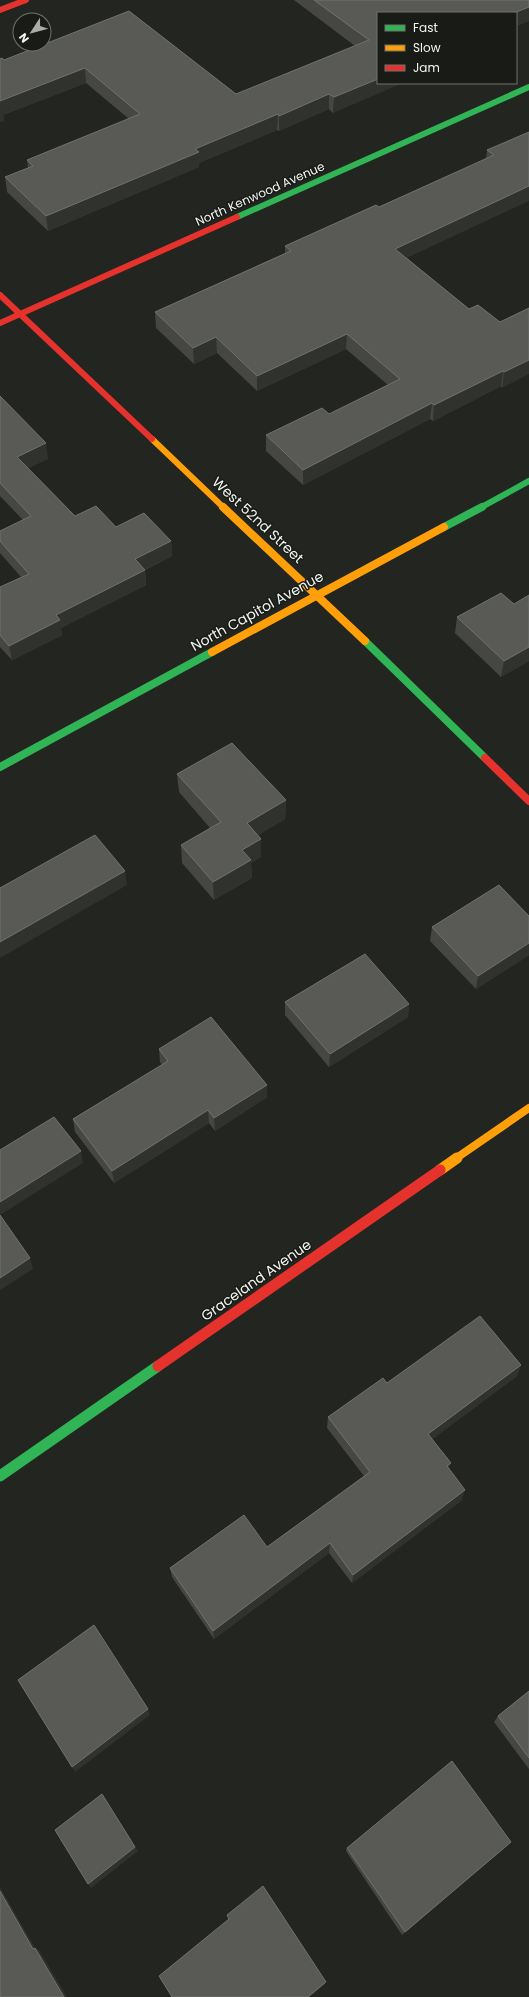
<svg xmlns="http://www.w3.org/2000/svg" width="529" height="1997" font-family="Poppins,sans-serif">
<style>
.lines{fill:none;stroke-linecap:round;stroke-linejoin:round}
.fast-far2{stroke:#30b455;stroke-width:6}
.fast-far1{stroke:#30b455;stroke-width:8}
.fast{stroke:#30b455;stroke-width:11}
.slow-far2{stroke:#ff9f0a;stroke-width:6}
.slow-far1{stroke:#ff9f0a;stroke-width:8}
.slow{stroke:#ff9f0a;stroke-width:11}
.jam-far2{stroke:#e5322d;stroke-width:6}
.jam-far1{stroke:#e5322d;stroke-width:8}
.jam{stroke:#e5322d;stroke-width:11}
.wall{fill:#464743}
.shaded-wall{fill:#30322d}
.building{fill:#595a56;stroke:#71726e}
.labels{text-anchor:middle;stroke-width:3;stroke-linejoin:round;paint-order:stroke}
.far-street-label{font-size:12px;fill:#f3f5f0;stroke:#191c16}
.street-label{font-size:14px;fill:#f3f5f0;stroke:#191c16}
</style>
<rect width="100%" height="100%" fill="#222520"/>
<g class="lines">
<g class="fast-far2">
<polyline points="237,217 529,87"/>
<polyline points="480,508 529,481"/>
</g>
<g class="fast-far1">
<polyline points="444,527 482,507"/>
<polyline points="365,641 485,758"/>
<polyline points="0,767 212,652"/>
</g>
<polyline class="fast" points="0,1476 158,1366"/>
<polyline class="slow-far2" points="152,439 224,508"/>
<g class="slow-far1">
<polyline points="223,507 365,641"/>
<polyline points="212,652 444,527"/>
<polyline points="455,1159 529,1108"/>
</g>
<polyline class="slow" points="440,1170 457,1158"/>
<g class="jam-far2">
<polyline points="0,10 26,0"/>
<polyline points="0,295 152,439"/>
<polyline points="0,323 237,217"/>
</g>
<polyline class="jam-far1" points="485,758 529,801"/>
<polyline class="jam" points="158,1366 440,1170"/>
</g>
<g class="wall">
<polygon points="294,0 529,0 529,21 516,26 516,13 378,13 378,83 333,113 329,109 279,131 277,130 199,163 199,167 48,231 7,192 5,177 28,168 27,160 129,119 86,83 3,115 4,121 0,122 0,59 4,60 129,11 236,94 355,46"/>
<polygon points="529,132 407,258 469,309 500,322 529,308 502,388 501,386 433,421 430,419 303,485 266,451 266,435 329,414 388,385 346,349 257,391 217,353 194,364 156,328 155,312 285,253 285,246 379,207 486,159 487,150"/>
<polygon points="0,396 48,459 28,468 75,516 171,541 172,556 145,570 146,585 61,628 62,635 12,660 0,647 0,587 21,577 0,553 0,531 23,520 0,496"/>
<polygon points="529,595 529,661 501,677 455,633 457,617 514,604"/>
<polygon points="177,774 286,800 285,819 258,835 261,839 261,857 251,863 252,878 214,900 182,863 181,845 210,828 179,792"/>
<polygon points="529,916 529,955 476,989 430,941 432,927"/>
<polygon points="285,1002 409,1004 408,1017 329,1067 285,1015"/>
<polygon points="159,1049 267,1085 267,1097 215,1131 209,1123 114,1183 75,1132 73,1119 162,1065 160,1062"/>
<polygon points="521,1365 517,1376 432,1439 449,1469 462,1500 352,1583 329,1553 214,1639 172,1577 170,1568 267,1547 364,1476 327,1428 328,1417 387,1383"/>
<polygon points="529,1691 529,1769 494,1722 498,1716"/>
<polygon points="511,1842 402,1935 346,1851 347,1848"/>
</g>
<g class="shaded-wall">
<polygon points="529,7 529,21 516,26 516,13 514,13"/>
<polygon points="85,68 86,83 3,115 4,121 0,122 0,101"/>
<polygon points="378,79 378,83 403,83 333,113 334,97"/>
<polygon points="329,94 329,109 279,131 279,116"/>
<polygon points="278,114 277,130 199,163 199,167 48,231 46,216 195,149"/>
<polygon points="529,186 529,201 394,264 395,249"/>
<polygon points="347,334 346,349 257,391 257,376"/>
<polygon points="216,337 217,353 194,364 193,348"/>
<polygon points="529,360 529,374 502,388 504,372"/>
<polygon points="503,371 501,386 433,421 434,405"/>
<polygon points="432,403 430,419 303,485 303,470"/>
<polygon points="46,443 48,459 19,472 17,457"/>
<polygon points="171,541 172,556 136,574 135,559"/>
<polygon points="145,570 146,585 61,628 62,635 12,660 9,646 56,615"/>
<polygon points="529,647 529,661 501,677 504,661"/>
<polygon points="286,800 285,819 247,842 247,823"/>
<polygon points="261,839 261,857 251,863 252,878 214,900 213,882 242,850"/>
<polygon points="125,871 127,885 0,958 0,942"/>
<polygon points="529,943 529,955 476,989 478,976"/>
<polygon points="409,1004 408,1017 329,1067 330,1054"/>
<polygon points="267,1085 267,1097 215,1131 214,1118"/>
<polygon points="208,1110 209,1123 114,1183 112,1171"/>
<polygon points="81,1151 83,1163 0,1215 0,1202"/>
<polygon points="30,1258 33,1269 0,1290 0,1278"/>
<polygon points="521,1365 517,1376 425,1445 428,1434"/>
<polygon points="451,1463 447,1473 447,1466"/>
<polygon points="465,1490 462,1500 352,1583 353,1575"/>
<polygon points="330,1543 329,1553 214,1639 213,1631"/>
<polygon points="148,1709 150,1715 75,1772 72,1767"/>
<polygon points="511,1842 507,1846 402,1935 405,1932"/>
<polygon points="135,1847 138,1851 91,1888 88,1884"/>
<polygon points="0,1887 35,1948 39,1950 67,1997 64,1997 33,1949 0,1891"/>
<polygon points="326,1982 325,1984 309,1997 308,1997"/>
</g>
<g class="building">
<polygon points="314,0 529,0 529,7 514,13 378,13 378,79 334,97 329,94 279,116 278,114 195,149 199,152 46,216 5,177 33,166 27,160 140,114 85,68 0,101 0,59 2,58 4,60 129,11 236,94 369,40"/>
<polygon points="529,132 529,186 395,249 469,309 478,305 500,322 529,308 529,360 504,372 503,371 434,405 432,403 303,470 266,435 322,408 329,414 400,379 347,334 257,376 216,337 193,348 155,312 291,251 285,246 376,205 379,207 494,155 487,150"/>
<polygon points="0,396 46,443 17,457 75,516 96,506 116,527 144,513 171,541 135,559 145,570 56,615 60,620 9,646 0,635 0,587 29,574 0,541 0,531 31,516 0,483"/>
<polygon points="501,593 514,604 529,595 529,647 504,661 457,617"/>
<polygon points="232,743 286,800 247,823 261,839 242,850 251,860 213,882 181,845 221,822 177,774"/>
<polygon points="95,835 125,871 0,942 0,888"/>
<polygon points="499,885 529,916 529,943 478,976 432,927"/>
<polygon points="365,954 409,1004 330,1054 285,1002"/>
<polygon points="211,1017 267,1085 214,1118 208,1110 112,1171 73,1119 168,1061 159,1049"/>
<polygon points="54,1117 81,1151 0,1202 0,1150"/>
<polygon points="0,1215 30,1258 0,1278"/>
<polygon points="480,1316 521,1365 428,1434 451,1463 447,1466 465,1490 353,1575 330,1543 213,1631 170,1568 244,1515 267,1547 370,1472 328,1417 383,1378 387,1383"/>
<polygon points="94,1625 148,1709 72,1767 18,1680"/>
<polygon points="529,1691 529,1758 498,1716"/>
<polygon points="452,1761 511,1842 405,1932 347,1848"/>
<polygon points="102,1794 135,1847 88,1884 55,1830"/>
<polygon points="263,1886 326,1982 308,1997 172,1997 159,1976 229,1919 227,1915"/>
<polygon points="0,1891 33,1949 35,1948 64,1997 0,1997"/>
</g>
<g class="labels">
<g class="far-street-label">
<text transform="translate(260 194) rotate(-24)" y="4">North Kenwood Avenue</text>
</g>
<g class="street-label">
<text transform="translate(258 520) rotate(43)" y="5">West 52nd Street</text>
<text transform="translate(257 611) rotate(-29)" y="5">North Capitol Avenue</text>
<text transform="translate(256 1280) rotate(-35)" y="5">Graceland Avenue</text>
</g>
</g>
<rect x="377" y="12" width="140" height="72" fill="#191c16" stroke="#70736d"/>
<rect x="385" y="25" width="20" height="6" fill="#30b455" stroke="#70736d"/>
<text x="413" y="32" font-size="12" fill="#f3f5f0">Fast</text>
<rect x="385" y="45" width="20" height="6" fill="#ff9f0a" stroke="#70736d"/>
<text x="413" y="52" font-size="12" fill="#f3f5f0">Slow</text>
<rect x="385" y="65" width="20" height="6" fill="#e5322d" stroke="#70736d"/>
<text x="413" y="72" font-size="12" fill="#f3f5f0">Jam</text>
<g transform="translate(32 32) rotate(234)"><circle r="19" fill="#191c16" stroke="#70736d"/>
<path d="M0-3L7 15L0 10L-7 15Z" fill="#aaaca7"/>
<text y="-6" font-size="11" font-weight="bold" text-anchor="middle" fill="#f3f5f0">N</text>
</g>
</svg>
